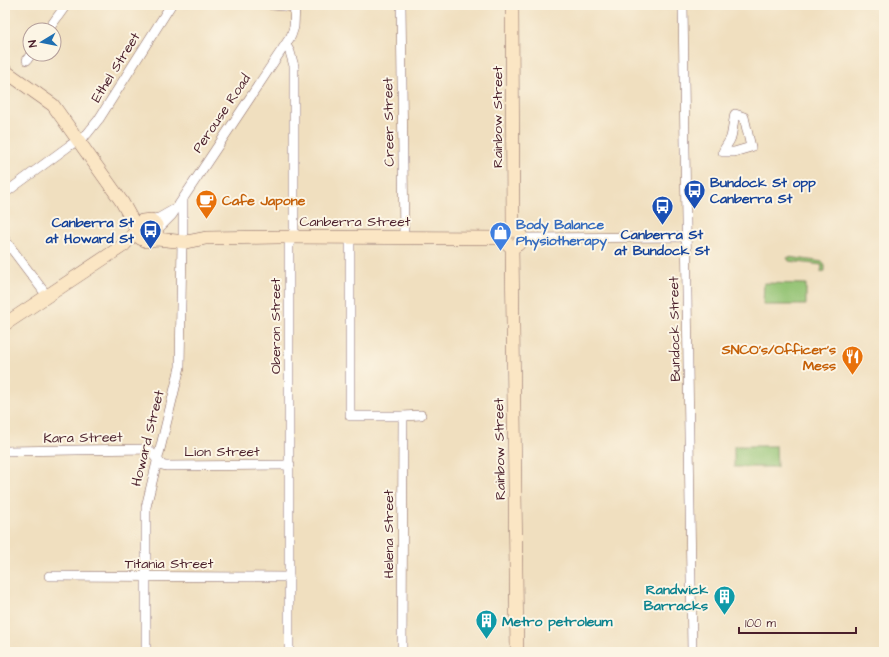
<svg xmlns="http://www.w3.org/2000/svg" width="889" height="657" font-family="'Architects Daughter',sans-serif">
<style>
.green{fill:#92c272;stroke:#6e704e}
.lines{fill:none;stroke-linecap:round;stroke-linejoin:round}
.street-casing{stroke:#84625f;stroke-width:10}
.secondary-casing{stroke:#84625f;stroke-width:14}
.street{stroke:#fff;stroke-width:9}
.secondary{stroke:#fbe6c4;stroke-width:13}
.labels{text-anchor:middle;stroke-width:4;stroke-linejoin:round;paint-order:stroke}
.street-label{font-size:14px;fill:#4a1f2b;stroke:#fcf5e5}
.transit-label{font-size:14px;font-weight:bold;fill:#164399;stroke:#fcf5e5;text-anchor:start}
.food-label{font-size:14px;font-weight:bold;fill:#c56008;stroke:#fcf5e5;text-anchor:start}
.shop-label{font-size:14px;font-weight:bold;fill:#366cbe;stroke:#fcf5e5;text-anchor:start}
.culture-label{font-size:14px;font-weight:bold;fill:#0d838f;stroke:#fcf5e5;text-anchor:end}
</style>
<rect width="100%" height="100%" fill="#fcf5e5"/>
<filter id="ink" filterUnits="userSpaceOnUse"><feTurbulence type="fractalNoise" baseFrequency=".025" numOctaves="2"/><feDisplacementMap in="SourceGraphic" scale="8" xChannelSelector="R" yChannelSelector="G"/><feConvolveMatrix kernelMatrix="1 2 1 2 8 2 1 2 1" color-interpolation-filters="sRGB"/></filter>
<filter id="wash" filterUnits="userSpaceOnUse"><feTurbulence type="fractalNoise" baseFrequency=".012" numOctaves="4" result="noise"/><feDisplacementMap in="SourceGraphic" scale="16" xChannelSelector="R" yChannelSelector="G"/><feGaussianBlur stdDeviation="0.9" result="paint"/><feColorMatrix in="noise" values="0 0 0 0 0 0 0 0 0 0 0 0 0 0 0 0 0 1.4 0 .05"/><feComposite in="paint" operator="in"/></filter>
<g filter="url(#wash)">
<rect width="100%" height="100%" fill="#f0dfbf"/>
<g class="green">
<polygon points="789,257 823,262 825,266 825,271 821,272 822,265 789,261 787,258"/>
<polygon points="764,283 806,284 806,305 763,305"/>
<polygon points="734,446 776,446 777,467 734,467"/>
</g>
</g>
<g filter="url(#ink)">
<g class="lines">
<defs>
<g id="street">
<polyline points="272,5 295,7"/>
<polyline points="401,5 404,238"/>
<polyline points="683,5 692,652"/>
<polyline points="48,30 66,5"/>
<polyline points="286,45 290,52 294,66 294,230 289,245 289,652"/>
<polyline points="27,60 31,54"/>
<path d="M735,114L744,117L751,147L734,152H723C725,146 730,142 731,137C733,130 733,122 735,114Z"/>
<polyline points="5,193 69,146 87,134 99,119 171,5"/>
<polyline points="183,199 183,233"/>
<polyline points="149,220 159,218 173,210"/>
<polyline points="158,229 172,215 291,36 294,27 295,5"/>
<polyline points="350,238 350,416 403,416 402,652"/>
<polyline points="521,238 687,237"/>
<polyline points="5,240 48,297"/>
<polyline points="403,416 421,415"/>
<polyline points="5,451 148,449 162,465 166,466 290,465"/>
<polyline points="49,576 289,577"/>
<polyline points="146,652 146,507 180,367 182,242"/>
</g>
<g id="secondary">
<polyline points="512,5 513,230"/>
<polyline points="5,71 53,105 122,202 137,229"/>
<circle cx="513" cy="238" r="8"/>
<polyline points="152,240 157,232 156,225 151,220 142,221 137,227 137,233 140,238 147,241 157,239 186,242 206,238 278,237 504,238"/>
<polyline points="512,246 517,652"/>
<polyline points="5,324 124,245 137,230"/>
</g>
</defs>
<use href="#street" class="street-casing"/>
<use href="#secondary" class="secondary-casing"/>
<use href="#street" class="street"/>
<use href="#secondary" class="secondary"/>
</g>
</g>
<defs>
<symbol id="bus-pin" viewBox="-11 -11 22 30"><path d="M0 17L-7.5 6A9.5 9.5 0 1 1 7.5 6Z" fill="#1a4fb4" stroke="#fcf5e5"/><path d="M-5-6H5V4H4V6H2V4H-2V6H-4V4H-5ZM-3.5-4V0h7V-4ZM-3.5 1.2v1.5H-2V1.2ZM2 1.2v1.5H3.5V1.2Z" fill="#fff"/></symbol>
<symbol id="cafe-pin" viewBox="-11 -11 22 30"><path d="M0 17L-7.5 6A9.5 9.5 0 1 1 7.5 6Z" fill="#e8710a" stroke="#fcf5e5"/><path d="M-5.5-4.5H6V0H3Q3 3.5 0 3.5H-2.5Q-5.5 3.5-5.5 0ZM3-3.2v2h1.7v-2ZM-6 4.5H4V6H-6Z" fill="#fff"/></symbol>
<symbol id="shop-pin" viewBox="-11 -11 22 30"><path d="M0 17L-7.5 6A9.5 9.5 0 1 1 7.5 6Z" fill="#3f7fe0" stroke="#fcf5e5"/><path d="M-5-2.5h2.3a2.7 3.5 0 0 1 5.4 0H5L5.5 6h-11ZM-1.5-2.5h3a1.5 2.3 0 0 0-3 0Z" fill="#fff"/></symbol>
<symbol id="restaurant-pin" viewBox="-11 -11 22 30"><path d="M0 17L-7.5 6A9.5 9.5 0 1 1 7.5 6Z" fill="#e8710a" stroke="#fcf5e5"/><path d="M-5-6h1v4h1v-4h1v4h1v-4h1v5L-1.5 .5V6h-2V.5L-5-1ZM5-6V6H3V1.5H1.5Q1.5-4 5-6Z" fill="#fff"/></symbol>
<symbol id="building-pin" viewBox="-11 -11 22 30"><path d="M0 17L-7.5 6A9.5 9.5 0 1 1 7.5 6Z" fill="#0f9aa8" stroke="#fcf5e5"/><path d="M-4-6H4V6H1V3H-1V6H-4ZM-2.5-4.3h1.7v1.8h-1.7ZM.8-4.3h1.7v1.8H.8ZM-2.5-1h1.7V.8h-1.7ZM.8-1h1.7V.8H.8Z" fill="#fff"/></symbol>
</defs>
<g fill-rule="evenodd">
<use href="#bus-pin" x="682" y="178" width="25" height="34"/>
<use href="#cafe-pin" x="194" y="188" width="25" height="34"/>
<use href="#bus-pin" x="650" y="194" width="25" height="34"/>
<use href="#bus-pin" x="138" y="218" width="25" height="34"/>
<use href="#shop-pin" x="488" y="220" width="25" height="34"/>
<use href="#restaurant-pin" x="840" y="344" width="25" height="34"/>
<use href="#building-pin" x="712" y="584" width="25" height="34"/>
<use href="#building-pin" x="474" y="608" width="25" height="34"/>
</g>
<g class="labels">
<g class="street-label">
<text transform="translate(115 67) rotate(-58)" y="5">Ethel Street</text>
<text transform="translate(221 113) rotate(-56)" y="5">Perouse Road</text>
<text transform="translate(497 117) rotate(-90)" y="5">Rainbow Street</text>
<text transform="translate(388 122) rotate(-91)" y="5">Creer Street</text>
<text x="355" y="226">Canberra Street</text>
<text transform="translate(275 326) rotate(-90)" y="5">Oberon Street</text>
<text transform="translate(674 329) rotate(-91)" y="5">Bundock Street</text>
<text transform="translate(83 437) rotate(-1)" y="5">Kara Street</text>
<text transform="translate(147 438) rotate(-76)" y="5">Howard Street</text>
<text transform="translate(499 449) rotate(-91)" y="5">Rainbow Street</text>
<text x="222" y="456">Lion Street</text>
<text transform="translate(388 534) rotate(-90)" y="5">Helena Street</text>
<text x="169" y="568">Titania Street</text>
</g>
<g class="transit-label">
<text x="710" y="187">Bundock St opp<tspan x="710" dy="16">Canberra St</tspan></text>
<text x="134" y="227" text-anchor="end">Canberra St<tspan x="134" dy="16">at Howard St</tspan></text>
<text x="662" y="239" text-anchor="middle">Canberra St<tspan x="662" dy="16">at Bundock St</tspan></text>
</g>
<g class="food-label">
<text x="222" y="205">Cafe Japone</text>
<text x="836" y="354" text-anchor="end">SNCO's/Officer's<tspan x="836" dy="16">Mess</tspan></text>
</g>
<g class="shop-label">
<text x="516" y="229">Body Balance<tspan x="516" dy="16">Physiotherapy</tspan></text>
</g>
<g class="culture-label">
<text x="708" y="594">Randwick<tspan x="708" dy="16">Barracks</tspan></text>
<text x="502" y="626" text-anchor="start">Metro petroleum</text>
</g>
</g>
<rect width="889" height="657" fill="none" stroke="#fcf5e5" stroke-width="20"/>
<g transform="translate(42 42) rotate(260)"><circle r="19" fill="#fcf5e5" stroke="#b59f9b"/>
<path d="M0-3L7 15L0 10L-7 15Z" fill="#1f6fb2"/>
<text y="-6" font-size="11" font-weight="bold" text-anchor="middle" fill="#4a1f2b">N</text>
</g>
<path d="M739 627v6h117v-6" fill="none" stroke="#4a1f2b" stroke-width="2"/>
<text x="745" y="627" font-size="12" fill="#4a1f2b" stroke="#fcf5e5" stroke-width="3" paint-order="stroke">100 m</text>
</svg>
